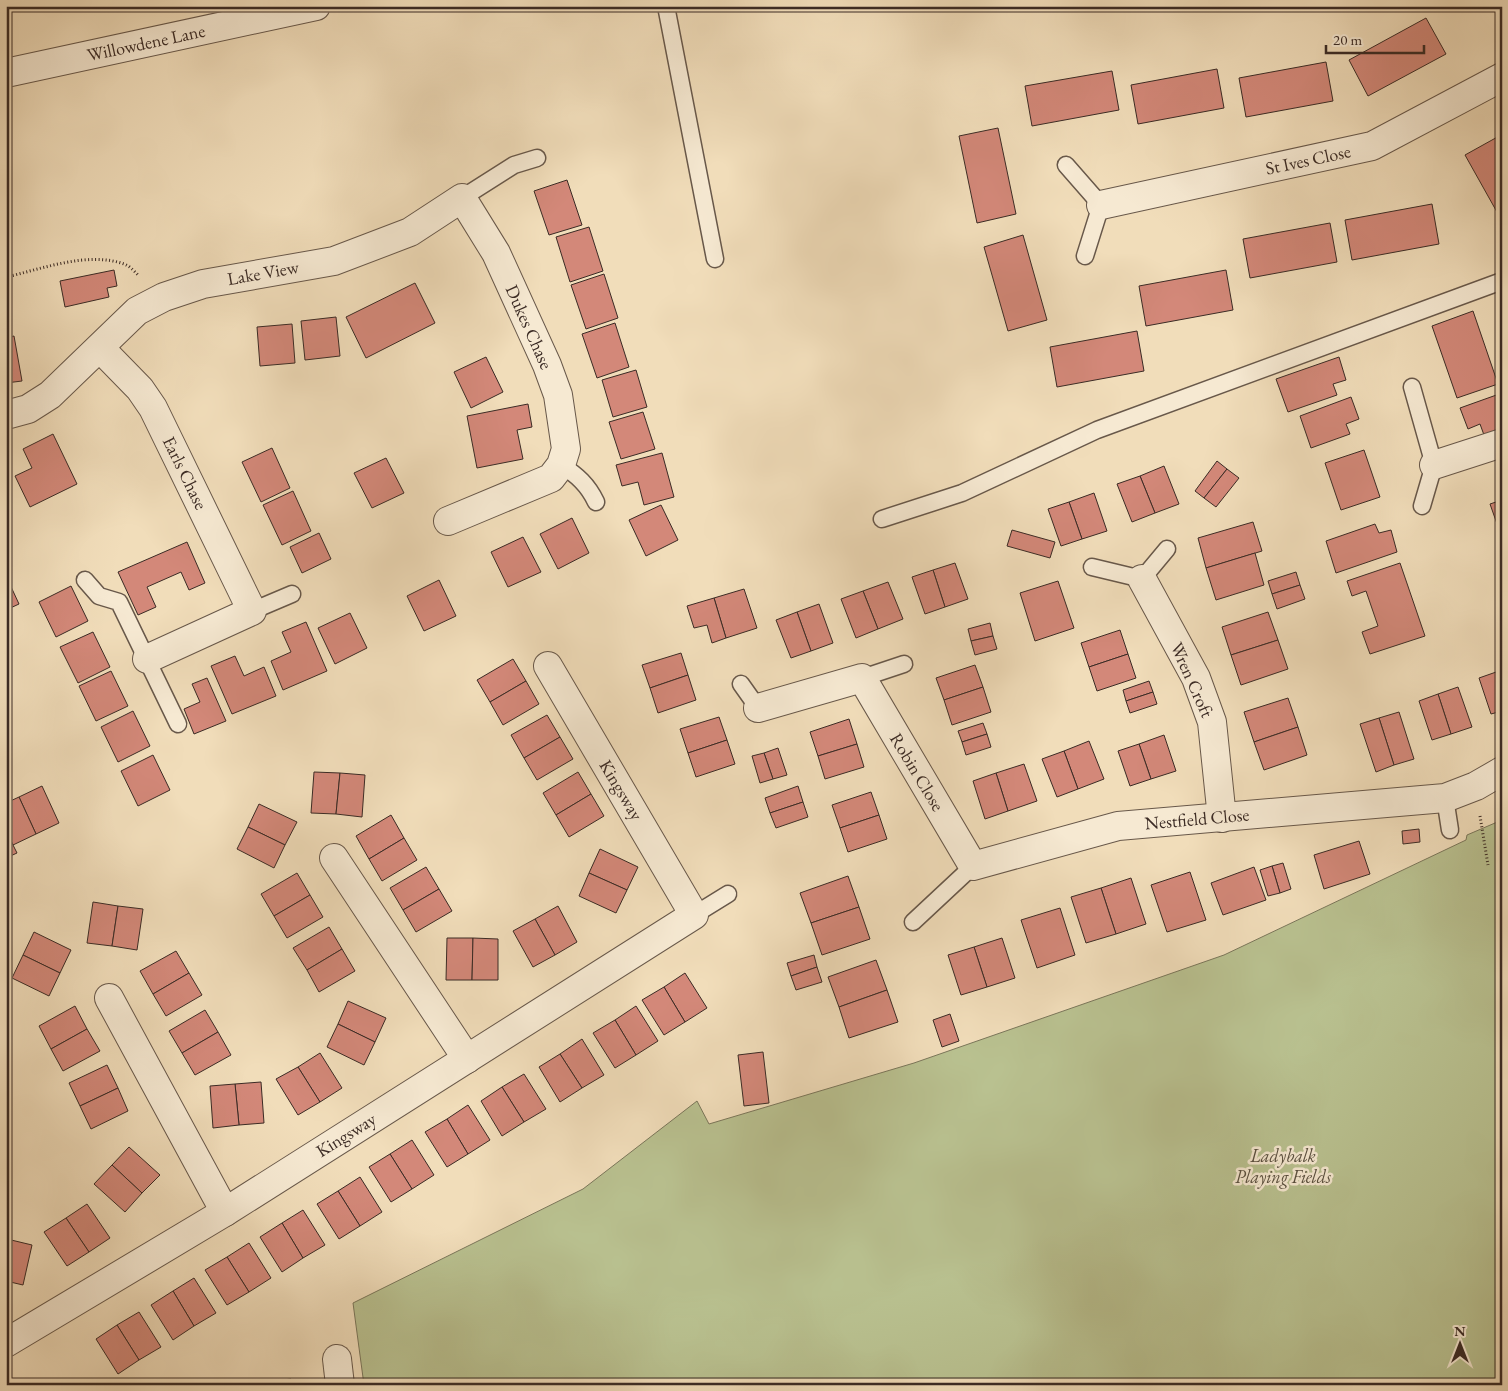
<svg xmlns="http://www.w3.org/2000/svg" width="1508" height="1391" font-family="'EB Garamond',serif">
<style>
.green{fill:#b9c190;stroke:#7a765a}
.building{fill:#d38879;stroke:#3b2b25}
.lines{fill:none;stroke-linecap:round;stroke-linejoin:round}
.service-casing{stroke:#68584a;stroke-width:19}
.minor-casing{stroke:#68584a;stroke-width:30}
.path{stroke:#3b2b25;stroke-width:3;stroke-dasharray:1 2.5;stroke-linecap:butt}
.service{stroke:#f6e9d2;stroke-width:16}
.minor{stroke:#f6e9d2;stroke-width:28}
.labels{text-anchor:middle;stroke-width:5;stroke-linejoin:round;paint-order:stroke}
.street-label{font-size:18px;fill:#3b2b25;stroke:#f6e9d2}
.park-label{font-size:18px;font-style:italic;fill:#5a5040;stroke:#f6e9d2}
</style>
<rect width="100%" height="100%" fill="#f1ddba"/>
<filter id="stains"><feTurbulence type="fractalNoise" baseFrequency=".004" numOctaves="4"/><feColorMatrix values="0 0 0 0 .2 0 0 0 0 .09 0 0 0 0 .02 0 0 0 .5 -.17"/></filter>
<radialGradient id="worn" r=".72"><stop offset=".6" stop-color="#630" stop-opacity="0"/><stop offset="1" stop-color="#630" stop-opacity=".3"/></radialGradient>
<polygon class="green" points="1502,820 1502,1385 364,1385 353,1303 583,1189 697,1101 709,1124 914,1063 1224,955 1466,840 1467,835"/>
<g class="building">
<polygon points="1426,18 1446,54 1368,96 1349,60"/>
<polygon points="1326,62 1333,101 1246,117 1239,78"/>
<polygon points="1217,69 1224,108 1138,124 1131,85"/>
<polygon points="1112,71 1119,110 1032,126 1025,86"/>
<polygon points="998,128 1016,214 977,223 959,136"/>
<polygon points="1501,135 1502,137 1502,221 1465,155"/>
<polygon points="567,180 582,225 549,235 534,191"/>
<polygon points="1432,204 1439,244 1352,260 1345,220"/>
<polygon points="1330,223 1337,262 1250,278 1243,239"/>
<polygon points="589,227 603,271 570,282 556,237"/>
<polygon points="1023,235 1047,320 1008,331 984,247"/>
<polygon points="114,270 117,286 107,288 109,297 65,307 60,281"/>
<polygon points="1226,270 1233,310 1146,326 1139,286"/>
<polygon points="604,274 618,318 586,329 571,285"/>
<polygon points="415,283 435,323 366,358 346,317"/>
<polygon points="1473,311 1498,384 1457,398 1432,326"/>
<polygon points="336,317 340,356 305,360 301,321"/>
<polygon points="615,323 629,367 597,378 582,334"/>
<polygon points="292,324 295,363 260,366 257,327"/>
<polygon points="1137,331 1144,371 1057,387 1050,347"/>
<polygon points="14,336 22,381 6,383 6,338"/>
<polygon points="486,357 503,392 471,408 454,372"/>
<polygon points="1339,357 1346,380 1333,384 1337,395 1288,412 1276,379"/>
<polygon points="636,370 647,407 613,417 602,380"/>
<polygon points="1502,393 1502,428 1484,435 1480,424 1468,429 1460,408"/>
<polygon points="1351,397 1359,419 1346,424 1350,434 1311,448 1300,416"/>
<polygon points="528,404 532,427 517,430 523,459 477,468 467,416"/>
<polygon points="643,412 655,449 621,459 609,422"/>
<polygon points="53,434 77,484 30,507 15,476 32,468 23,449"/>
<polygon points="272,448 290,488 261,502 242,462"/>
<polygon points="1364,450 1380,497 1341,510 1325,463"/>
<polygon points="662,453 674,497 644,505 638,482 622,486 616,465"/>
<polygon points="386,458 404,493 372,508 354,473"/>
<polygon points="1217,461 1227,469 1204,498 1195,491"/>
<polygon points="1164,466 1179,504 1155,513 1140,476"/>
<polygon points="1227,469 1239,478 1216,507 1204,498"/>
<polygon points="1140,476 1155,513 1132,522 1117,484"/>
<polygon points="293,491 311,531 282,545 263,505"/>
<polygon points="1094,493 1107,531 1082,539 1069,502"/>
<polygon points="1502,500 1502,538 1490,504"/>
<polygon points="1069,502 1082,539 1061,546 1048,509"/>
<polygon points="661,505 678,540 646,556 629,520"/>
<polygon points="572,518 589,553 558,569 540,534"/>
<polygon points="1253,522 1262,551 1206,568 1198,538"/>
<polygon points="1375,524 1379,533 1391,530 1397,552 1336,573 1326,541"/>
<polygon points="1012,530 1055,542 1050,558 1007,546"/>
<polygon points="319,533 331,559 302,573 290,547"/>
<polygon points="523,537 541,572 508,587 491,552"/>
<polygon points="187,542 205,583 189,590 181,572 147,587 156,607 138,615 118,572"/>
<polygon points="1255,553 1264,585 1216,600 1206,568"/>
<polygon points="955,563 968,599 945,607 933,570"/>
<polygon points="1400,563 1425,636 1370,654 1362,632 1378,626 1366,591 1352,596 1347,581"/>
<polygon points="933,570 945,607 925,614 912,577"/>
<polygon points="1296,572 1300,585 1272,594 1268,581"/>
<polygon points="6,576 19,604 6,610"/>
<polygon points="439,580 456,616 424,631 407,596"/>
<polygon points="1058,581 1074,628 1035,641 1020,593"/>
<polygon points="888,582 903,619 878,629 863,591"/>
<polygon points="1300,585 1305,599 1277,609 1272,594"/>
<polygon points="71,586 88,621 56,637 39,602"/>
<polygon points="744,589 757,628 726,638 714,598"/>
<polygon points="863,591 878,629 856,638 841,599"/>
<polygon points="714,598 726,638 712,643 707,625 694,628 687,606"/>
<polygon points="819,604 833,643 811,651 797,612"/>
<polygon points="797,612 811,651 791,658 776,620"/>
<polygon points="1268,612 1278,640 1231,655 1222,627"/>
<polygon points="350,613 367,648 335,664 318,628"/>
<polygon points="306,622 327,671 283,690 271,661 291,652 282,632"/>
<polygon points="990,623 993,636 971,641 968,629"/>
<polygon points="1120,630 1128,654 1089,667 1081,643"/>
<polygon points="93,632 110,667 78,683 60,647"/>
<polygon points="993,636 997,649 975,655 971,641"/>
<polygon points="1278,640 1288,669 1241,685 1231,655"/>
<polygon points="681,653 688,675 650,688 642,665"/>
<polygon points="1128,654 1136,678 1097,691 1089,667"/>
<polygon points="235,656 244,676 264,667 276,696 232,714 211,666"/>
<polygon points="513,659 526,681 490,702 477,680"/>
<polygon points="975,665 983,687 944,700 936,678"/>
<polygon points="111,671 128,706 96,721 79,686"/>
<polygon points="1499,671 1502,678 1502,711 1491,714 1479,678"/>
<polygon points="688,675 696,700 658,713 650,688"/>
<polygon points="207,678 226,721 194,734 184,709 200,702 192,684"/>
<polygon points="526,681 539,704 503,725 490,702"/>
<polygon points="1149,681 1153,692 1126,701 1123,690"/>
<polygon points="983,687 991,712 952,725 944,700"/>
<polygon points="1458,687 1472,727 1451,734 1438,694"/>
<polygon points="1153,692 1157,704 1130,713 1126,701"/>
<polygon points="1438,694 1451,734 1432,740 1419,701"/>
<polygon points="1288,698 1298,727 1254,742 1244,712"/>
<polygon points="133,711 150,746 118,762 101,727"/>
<polygon points="1399,712 1414,759 1394,765 1379,718"/>
<polygon points="547,715 560,737 524,758 511,735"/>
<polygon points="719,717 727,740 688,753 680,729"/>
<polygon points="1379,718 1394,765 1376,772 1360,724"/>
<polygon points="849,719 857,744 818,756 810,732"/>
<polygon points="983,723 987,734 962,742 958,731"/>
<polygon points="1298,727 1307,755 1264,770 1254,742"/>
<polygon points="987,734 991,747 966,755 962,742"/>
<polygon points="1164,735 1176,771 1151,779 1139,744"/>
<polygon points="560,737 573,759 537,780 524,758"/>
<polygon points="727,740 735,764 696,777 688,753"/>
<polygon points="1089,741 1104,779 1078,789 1064,751"/>
<polygon points="857,744 864,767 825,779 818,756"/>
<polygon points="1139,744 1151,779 1130,786 1118,751"/>
<polygon points="778,748 787,775 773,779 764,753"/>
<polygon points="1064,751 1078,789 1057,797 1042,759"/>
<polygon points="764,753 773,779 760,783 752,756"/>
<polygon points="153,755 170,790 138,806 121,771"/>
<polygon points="1024,764 1037,801 1008,811 996,773"/>
<polygon points="314,772 340,773 336,814 311,813"/>
<polygon points="578,772 591,794 556,815 543,793"/>
<polygon points="340,773 365,775 362,817 336,814"/>
<polygon points="996,773 1008,811 985,819 973,781"/>
<polygon points="42,786 59,823 36,834 19,797"/>
<polygon points="798,786 803,802 770,813 765,798"/>
<polygon points="871,792 879,815 840,828 832,805"/>
<polygon points="591,794 604,816 569,837 556,815"/>
<polygon points="19,797 36,834 13,845 6,831 6,803"/>
<polygon points="803,802 808,817 776,828 770,813"/>
<polygon points="259,804 297,822 285,845 248,827"/>
<polygon points="391,815 404,838 369,859 356,836"/>
<polygon points="879,815 887,839 848,852 840,828"/>
<polygon points="248,827 285,845 274,868 237,849"/>
<polygon points="1419,829 1420,842 1403,844 1402,831"/>
<polygon points="6,831 17,853 6,858"/>
<polygon points="404,838 417,860 382,881 369,859"/>
<polygon points="1359,841 1370,874 1324,889 1314,855"/>
<polygon points="600,849 638,867 627,890 589,873"/>
<polygon points="1283,863 1291,889 1280,893 1272,866"/>
<polygon points="1272,866 1280,893 1268,896 1260,870"/>
<polygon points="426,867 439,889 403,910 390,888"/>
<polygon points="1254,867 1266,900 1223,915 1211,883"/>
<polygon points="1190,872 1206,920 1167,932 1151,885"/>
<polygon points="297,873 310,895 274,916 261,894"/>
<polygon points="589,873 627,890 616,913 579,896"/>
<polygon points="848,876 859,907 811,923 800,893"/>
<polygon points="1131,878 1146,924 1116,934 1101,888"/>
<polygon points="1101,888 1116,934 1086,943 1071,897"/>
<polygon points="439,889 452,911 416,932 403,910"/>
<polygon points="310,895 323,917 287,938 274,916"/>
<polygon points="93,902 118,906 112,946 87,943"/>
<polygon points="118,906 143,909 137,950 112,946"/>
<polygon points="558,906 577,942 555,955 535,919"/>
<polygon points="859,907 870,939 822,955 811,923"/>
<polygon points="1060,908 1075,955 1037,968 1021,920"/>
<polygon points="535,919 555,955 533,967 513,931"/>
<polygon points="329,927 342,949 307,970 293,948"/>
<polygon points="34,932 71,950 60,973 23,955"/>
<polygon points="447,938 473,938 472,980 446,980"/>
<polygon points="473,938 498,939 498,980 472,980"/>
<polygon points="1002,938 1015,978 987,987 974,947"/>
<polygon points="974,947 987,987 961,995 948,955"/>
<polygon points="342,949 355,971 319,992 307,970"/>
<polygon points="176,951 189,973 153,994 140,971"/>
<polygon points="23,955 60,973 49,996 12,978"/>
<polygon points="814,955 817,967 791,976 787,963"/>
<polygon points="876,960 887,990 839,1007 828,977"/>
<polygon points="817,967 822,982 796,990 791,976"/>
<polygon points="189,973 202,995 166,1016 153,994"/>
<polygon points="685,973 707,1008 685,1022 664,987"/>
<polygon points="664,987 685,1022 664,1035 642,1000"/>
<polygon points="887,990 898,1022 849,1038 839,1007"/>
<polygon points="348,1001 386,1018 375,1042 338,1024"/>
<polygon points="75,1006 87,1029 51,1049 39,1026"/>
<polygon points="636,1006 658,1041 636,1055 615,1020"/>
<polygon points="205,1010 218,1032 182,1053 169,1031"/>
<polygon points="950,1014 959,1041 942,1047 933,1020"/>
<polygon points="615,1020 636,1055 615,1068 593,1033"/>
<polygon points="338,1024 375,1042 364,1065 327,1047"/>
<polygon points="87,1029 100,1051 63,1071 51,1049"/>
<polygon points="218,1032 231,1055 195,1075 182,1053"/>
<polygon points="582,1039 604,1075 582,1088 560,1054"/>
<polygon points="763,1052 769,1103 744,1106 738,1055"/>
<polygon points="320,1053 342,1088 320,1102 298,1067"/>
<polygon points="560,1054 582,1088 560,1102 539,1067"/>
<polygon points="107,1065 118,1088 80,1106 69,1083"/>
<polygon points="298,1067 320,1102 298,1115 276,1079"/>
<polygon points="524,1074 546,1109 524,1122 502,1087"/>
<polygon points="261,1082 264,1123 239,1125 235,1084"/>
<polygon points="235,1084 239,1125 213,1128 210,1086"/>
<polygon points="502,1087 524,1122 502,1136 481,1101"/>
<polygon points="118,1088 128,1111 91,1129 80,1106"/>
<polygon points="468,1105 490,1140 468,1154 447,1119"/>
<polygon points="447,1119 468,1154 447,1167 425,1132"/>
<polygon points="412,1140 434,1175 412,1189 390,1154"/>
<polygon points="129,1147 160,1175 142,1193 112,1165"/>
<polygon points="390,1154 412,1189 391,1202 369,1167"/>
<polygon points="112,1165 142,1193 125,1212 94,1184"/>
<polygon points="360,1177 382,1212 360,1226 338,1191"/>
<polygon points="338,1191 360,1226 339,1239 317,1204"/>
<polygon points="87,1204 110,1238 89,1252 66,1218"/>
<polygon points="303,1210 325,1245 303,1258 282,1223"/>
<polygon points="66,1218 89,1252 67,1266 44,1232"/>
<polygon points="282,1223 303,1258 282,1272 260,1237"/>
<polygon points="7,1239 32,1245 23,1285 6,1281"/>
<polygon points="249,1243 271,1278 249,1292 227,1257"/>
<polygon points="227,1257 249,1292 227,1305 205,1270"/>
<polygon points="194,1278 216,1313 194,1326 173,1291"/>
<polygon points="173,1291 194,1326 173,1340 151,1305"/>
<polygon points="139,1312 161,1347 139,1360 117,1325"/>
<polygon points="117,1325 139,1360 118,1374 96,1339"/>
<polygon points="291,1379 292,1385 245,1385"/>
</g>
<g class="lines">
<defs>
<g id="service">
<polyline points="666,6 715,259"/>
<polyline points="1066,165 1101,205 1085,256"/>
<polyline points="462,198 514,165 537,158"/>
<polyline points="1412,387 1434,465 1422,506"/>
<path d="M561,465C577,475 588,485 596,502"/>
<polyline points="882,519 962,493 1097,430 1502,281"/>
<polyline points="1092,567 1142,579 1167,549"/>
<polyline points="85,580 99,596 119,602 178,724"/>
<polyline points="252,611 292,594"/>
<polyline points="862,678 904,664"/>
<polyline points="741,684 758,708"/>
<polyline points="1445,798 1450,830"/>
<polyline points="694,915 728,894"/>
<polyline points="913,922 973,866"/>
</g>
<g id="minor">
<polyline points="6,73 316,6"/>
<polyline points="1101,205 1372,146 1502,77"/>
<polyline points="100,348 140,389 153,408 252,611 147,659"/>
<polyline points="6,415 28,409 50,395 137,311 164,297 203,284 334,261 410,232 462,198 496,253 547,365 558,395 566,449 561,465 551,478 448,521"/>
<polyline points="1434,465 1502,443"/>
<polyline points="1142,579 1196,678 1212,722 1222,818"/>
<polyline points="758,708 862,678 973,866 1118,826 1445,798 1476,786 1502,771"/>
<polyline points="334,858 467,1059"/>
<polyline points="109,998 225,1212"/>
<polyline points="6,1343 225,1212 694,915 548,666"/>
<polyline points="337,1359 340,1385"/>
</g>
</defs>
<use href="#service" class="service-casing"/>
<use href="#minor" class="minor-casing"/>
<g class="path">
<path d="M6,277C42,269 88,251 124,264C130,266 135,272 139,276"/>
<polyline points="1480,816 1488,865"/>
</g>
<use href="#service" class="service"/>
<use href="#minor" class="minor"/>
</g>
<g class="labels">
<g class="street-label">
<text transform="translate(146 43) rotate(-12)" y="6">Willowdene Lane</text>
<text transform="translate(1308 160) rotate(-12)" y="6">St Ives Close</text>
<text transform="translate(263 273) rotate(-10)" y="6">Lake View</text>
<text transform="translate(529 327) rotate(66)" y="6">Dukes Chase</text>
<text transform="translate(185 473) rotate(64)" y="6">Earls Chase</text>
<text transform="translate(1192 680) rotate(66)" y="6">Wren Croft</text>
<text transform="translate(917 772) rotate(59)" y="6">Robin Close</text>
<text transform="translate(621 790) rotate(59)" y="6">Kingsway</text>
<text transform="translate(1197 819) rotate(-5)" y="6">Nestfield Close</text>
<text transform="translate(346 1135) rotate(-32)" y="6">Kingsway</text>
</g>
<g class="park-label">
<text x="1283" y="1162">Ladybalk<tspan x="1283" dy="21">Playing Fields</tspan></text>
</g>
</g>
<rect width="1508" height="1391" fill="none" stroke="#f1ddba" stroke-width="25"/>
<rect x="8" y="8" width="1493" height="1376" fill="none" stroke="#3b2b25" stroke-width="2.5"/>
<rect x="12" y="12" width="1483" height="1366" fill="none" stroke="#3b2b25"/>
<g transform="translate(1460 1344)" stroke="#f6e9d2" stroke-width="4" paint-order="stroke">
<path d="M0-4L9 19L0 12L-9 19Z" fill="#3b2b25"/>
<text y="-8" font-size="14" font-weight="bold" text-anchor="middle" fill="#3b2b25">N</text>
</g>
<path d="M1326 45v8h98v-8" fill="none" stroke="#3b2b25" stroke-width="2.5"/>
<text x="1333" y="45" font-size="15" fill="#3b2b25" stroke="#f6e9d2" stroke-width="4" paint-order="stroke">20 m</text>
<rect width="100%" height="100%" filter="url(#stains)"/>
<rect width="100%" height="100%" fill="url(#worn)"/>
</svg>
